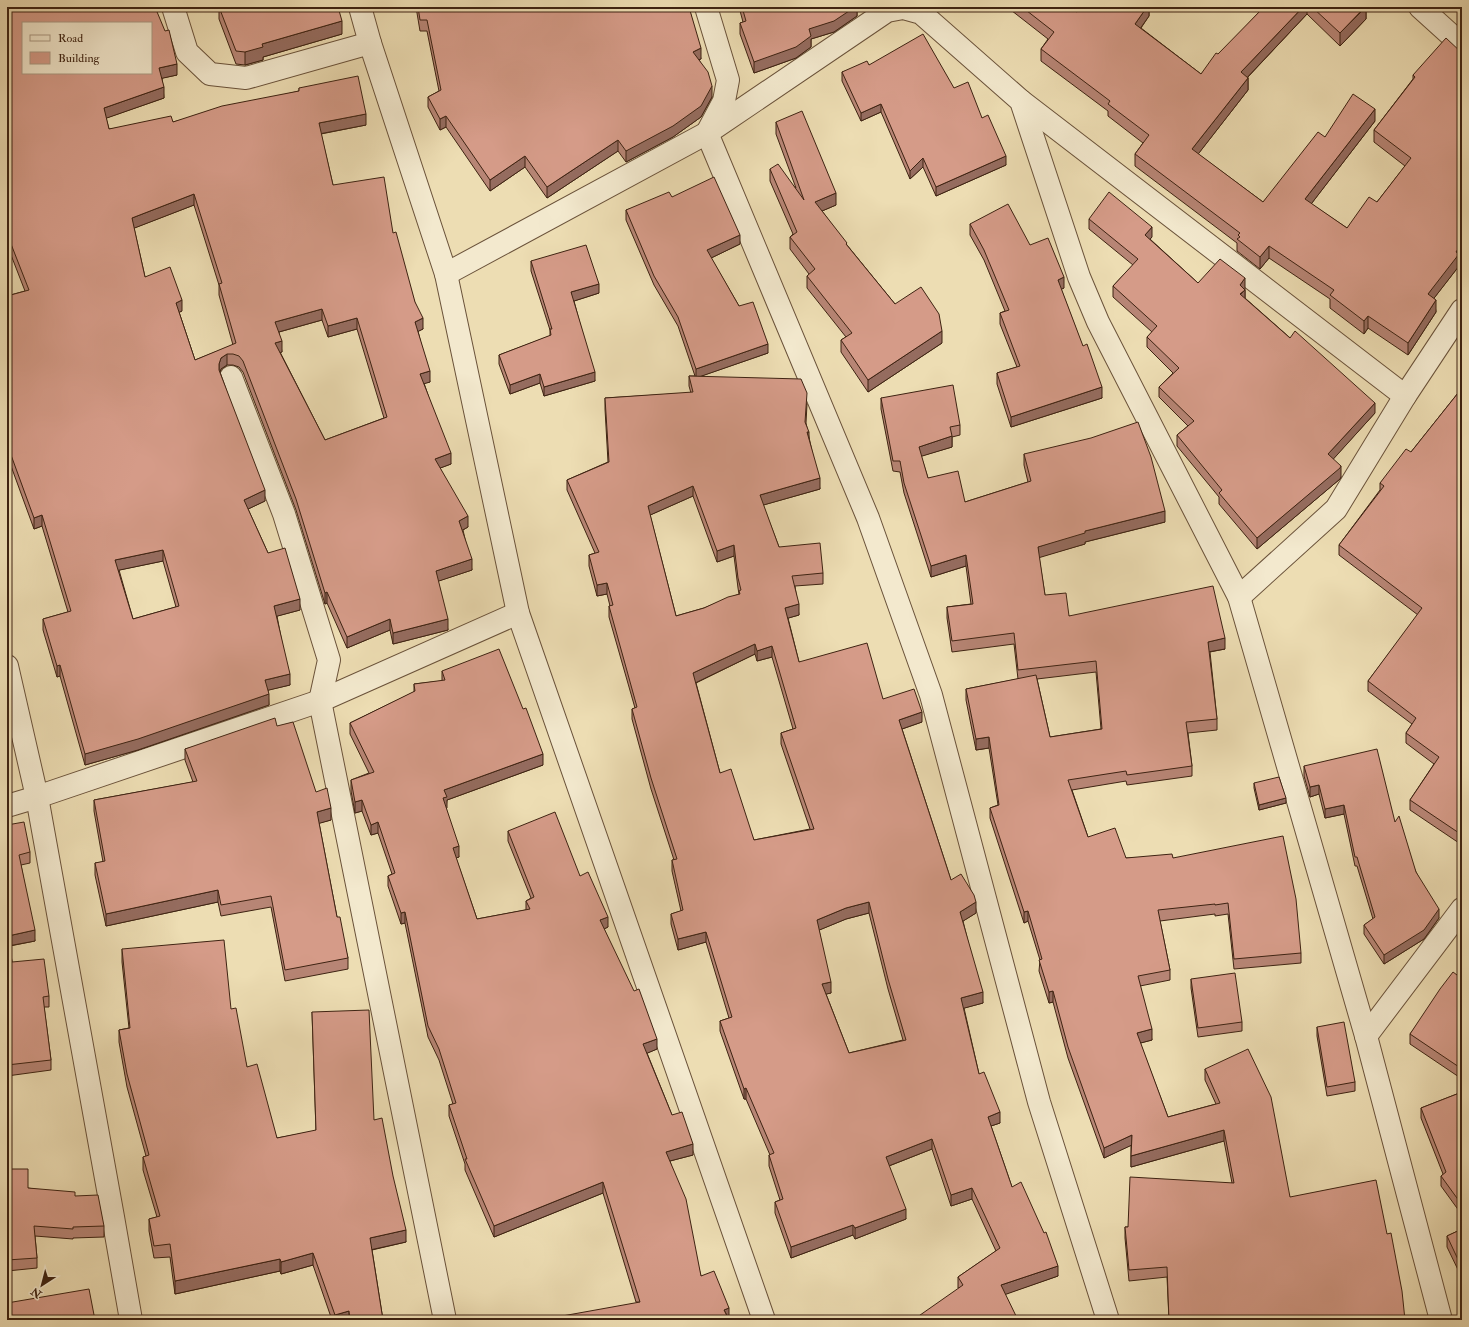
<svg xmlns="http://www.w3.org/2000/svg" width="1469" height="1327" font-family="'IM FELL Double Pica',serif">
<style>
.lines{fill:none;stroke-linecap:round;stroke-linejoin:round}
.minor-casing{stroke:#6a523a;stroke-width:24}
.minor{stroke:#f3e9ce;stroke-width:22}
.wall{fill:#b78575;stroke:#3e2312;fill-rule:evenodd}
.shaded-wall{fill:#956c5f;stroke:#3e2312}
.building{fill:#d59b88;stroke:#3e2312;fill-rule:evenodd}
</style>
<rect width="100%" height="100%" fill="#edddb3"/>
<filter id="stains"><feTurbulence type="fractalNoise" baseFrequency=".005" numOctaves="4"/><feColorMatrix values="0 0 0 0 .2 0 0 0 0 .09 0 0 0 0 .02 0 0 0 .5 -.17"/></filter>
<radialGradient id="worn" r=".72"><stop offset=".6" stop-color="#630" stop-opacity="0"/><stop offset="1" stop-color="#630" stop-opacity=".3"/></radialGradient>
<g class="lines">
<defs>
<g id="minor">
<polyline points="173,7 187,52 210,74 246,78 370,43"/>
<polyline points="360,7 370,43 446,274 518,613 764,1320"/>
<polyline points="706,7 728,80 724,101 707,133 868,518 931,695 1039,1102 1108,1320"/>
<polyline points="1420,7 1462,45"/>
<polyline points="1021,101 1405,396"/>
<polyline points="446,274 707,133 887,11 903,8 921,13 1021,101 1079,277 1098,322 1239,597 1366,1036 1441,1320"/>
<polyline points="231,377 284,514 329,660 320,701 445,1320"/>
<polyline points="1239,597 1336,509 1405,396 1462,310"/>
<polyline points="7,666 37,797 113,1217 131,1320"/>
<polyline points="7,806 37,797 320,701 518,613"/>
<polyline points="1366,1036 1462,909"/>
</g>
</defs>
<use href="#minor" class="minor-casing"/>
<use href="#minor" class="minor"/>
</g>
<g class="wall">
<path d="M7,7L177,75L162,78L164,98L106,118L109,129L173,122L299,91V88L366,125L321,134L333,185L393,233L423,329L418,331L430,382L424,383L451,464L440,468L468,527L463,530L472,570L438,581L448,630L393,644L390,630L347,648L327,603L325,604L296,510L243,372L239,367L233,365H227L221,369L220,372L265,501L248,509L268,553L300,610L277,616L290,685L268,690L269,705L138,750L85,765L60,676L57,677L43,630V619L68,612L42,526L34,529L7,455V296L25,291L11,255L7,256ZM194,205L219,285V295L233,345L195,360L179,312L182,311L145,277L134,228ZM322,320L328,337L357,329L384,418L325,440L280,352H282L279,332ZM163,561L176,607L133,619L119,570Z"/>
<polygon points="219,7 342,34 263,57 263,60 245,65 236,64 219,19"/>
<polygon points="416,7 689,7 701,59 699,59 712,97 701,117 673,137 626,162 618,151 547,198 525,167 490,191 446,127 440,130 428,107 428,97 439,91 427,31 420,31"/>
<polygon points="739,7 857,7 857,16 834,32 811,39 811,47 796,58 754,73 740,34 740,23 743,22"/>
<polygon points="1007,7 1070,7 1077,12 1149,7 1149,16 1141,28 1201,74 1264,7 1366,7 1366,19 1340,46 1307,14 1248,77 1248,90 1198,154 1263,202 1325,137 1375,121 1311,204 1347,228 1377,202 1405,166 1374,142 1374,130 1413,79 1413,75 1462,53 1462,255 1459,260 1459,266 1434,298 1436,312 1408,355 1368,328 1364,334 1330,308 1330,299 1269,258 1260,269 1237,251 1237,243 1135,166 1135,154 1143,143 1108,116 1108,111 1041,61 1041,49 1048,39"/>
<polygon points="869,65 954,88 982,118 1006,165 936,196 923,167 910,179 881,112 861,121 842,81 842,72"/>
<polygon points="776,122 836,205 822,211 847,245 895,304 942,343 868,392 841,352 841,340 846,337 807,288 807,276 809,274 790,249 790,237 793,234 770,181 770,169 796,188 776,134"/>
<path d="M672,197L740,244L711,258L739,306L768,353L701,376L807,404L806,423L820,489L763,505L779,547L823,573V584L795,586L799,615L788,618L799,662L883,699L922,722L902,729L951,880L976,913L963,921L983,1003L964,1008L979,1074L1000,1123L991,1126L1012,1187L1058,1276L1005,1294L958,1288V1277L996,1251L972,1199L951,1206L932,1149L889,1166L906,1219L855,1239L853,1235L791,1258L775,1213V1202L780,1200L769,1166V1155H770L746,1099H744L720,1031V1021L729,1018L706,942L678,950L671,924V914L681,911L672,871V860H674L651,789L632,719V709L635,708L609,617V606H610L607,594L597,596L589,566V555L595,553L567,490V480L608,462L605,409V398L691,393L689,386V376H695L678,326L654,285L626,220V210ZM693,496L717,562L734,556L738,588L739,594L704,608L676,616L650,515ZM755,654L757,661L772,657L793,729L781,733V744L810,829L754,840L720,773L696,683ZM869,913L888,989L903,1040L849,1053L826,994L831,993L819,930L846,919Z"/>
<polygon points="1089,219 1152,237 1150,239 1198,283 1245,289 1245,298 1375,413 1333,459 1341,477 1340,479 1257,549 1219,504 1219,497 1177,446 1177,435 1188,426 1159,397 1159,387 1173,373 1147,347 1147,337 1152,332 1113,297 1113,286 1133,265 1089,229"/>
<polygon points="970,224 1030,245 1064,288 1061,289 1102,398 1011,427 997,384 997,373 1017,367 1000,324 1000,313 1005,311 984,260 970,235"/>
<polygon points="531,261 599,293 574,301 595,381 544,396 540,383 510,394 499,364 499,355 550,336 550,330 531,271"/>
<polygon points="1462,388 1462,845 1410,810 1410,800 1434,764 1406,743 1406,733 1412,724 1368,691 1368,681 1418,615 1339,555 1339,545 1380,490 1380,483 1411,452"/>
<path d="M881,398L960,425V435L952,437V447L921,456L928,478L965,502L1028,482L1024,465V454L1165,522L1085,542V544L1039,557L1045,595L1069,616L1225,649L1210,652L1217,719V730L1188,733L1192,766V776L1127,785L1126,781L1072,790L1088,837L1126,858H1173L1301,953V963L1234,969L1228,914L1215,916V914L1160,921L1170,970V980L1140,986L1152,1040L1140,1043L1168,1117L1216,1104L1205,1080V1069L1290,1197L1405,1320H1169L1167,1277L1129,1281L1125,1238V1227H1128L1232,1183L1224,1141L1131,1167V1145L1104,1158L1068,1058L1053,1002L1049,1003L1039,971L1040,960L1028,921L1024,923L990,818V808L998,805L989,748L976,750L966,700V689L1018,679L1014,644L952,652L947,618V607L971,604L966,566L931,577L904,493L900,472L893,471L881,409ZM1096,672L1101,729L1050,737L1037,679Z"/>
<polygon points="442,671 543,765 447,800 446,808 459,857 456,858 477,919 526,910 526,901 531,898 508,841 508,831 580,876 608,927 604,929 657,1049 647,1053 672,1115 693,1155 670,1161 701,1276 729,1308 636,1302 603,1193 494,1237 465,1170 465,1164 449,1116 449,1105 453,1104 439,1060 428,1037 405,923 401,924 388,886 388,876 392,874 378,833 371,835 362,811 355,813 351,791 351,780 369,773 350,734 350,723 414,692 414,684 442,681"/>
<polygon points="277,726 331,820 319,823 337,917 348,958 348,969 285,981 271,907 221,916 218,902 106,926 95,875 95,863 103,862 94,811 94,800 193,782 185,760 185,749"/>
<polygon points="1304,766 1395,822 1416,872 1439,918 1424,939 1384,964 1364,934 1364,925 1373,919 1357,866 1355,866 1344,814 1325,818 1319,794 1310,797 1304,776"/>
<polygon points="1254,783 1286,803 1259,810 1254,788"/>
<polygon points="7,825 30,852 30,863 21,865 35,941 10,946 12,962 49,996 49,1007 44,1007 51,1060 51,1070 7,1076"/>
<polygon points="122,949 231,1009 247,1067 277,1138 316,1131 312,1012 374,1120 406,1242 372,1250 383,1320 332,1320 313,1265 281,1274 280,1271 175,1294 170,1257 154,1258 149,1231 149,1219 157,1217 143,1170 143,1157 146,1156 127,1087 119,1042 119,1030 129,1028 122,962"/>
<polygon points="1462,968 1462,1079 1410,1044 1410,1034"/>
<polygon points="1191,979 1242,1022 1242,1031 1198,1037 1191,988"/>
<polygon points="1317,1027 1355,1082 1355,1091 1327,1096 1317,1036"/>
<polygon points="1462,1092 1462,1215 1441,1186 1441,1176 1443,1174 1421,1118 1421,1108"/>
<polygon points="7,1169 28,1188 75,1196 104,1226 104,1237 73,1238 73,1239 35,1236 37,1258 37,1268 7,1271"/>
<polygon points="1462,1229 1462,1278 1447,1247 1447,1236"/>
<polygon points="7,1303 95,1320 7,1320"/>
</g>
<g class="shaded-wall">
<polygon points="855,7 857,7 857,16 834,32 811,39 811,47 796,58 754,73 754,62 809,29"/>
<polygon points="1147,7 1149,7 1149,16 1135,36 1135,24"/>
<polygon points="1303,7 1307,7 1307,14 1241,84 1241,72"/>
<polygon points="1366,7 1366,19 1340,46 1340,33"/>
<polygon points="342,21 342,34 263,57 263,60 245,65 245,52 262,44"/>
<polygon points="701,48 701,59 693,62 693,52"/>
<polygon points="177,64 177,75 159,79 159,68"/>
<polygon points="1248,78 1248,90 1192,162 1192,149"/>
<polygon points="712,86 712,97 701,117 673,137 626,162 626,151"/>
<polygon points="164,87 164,98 104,119 104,108"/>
<polygon points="881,104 881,112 861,121 861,113"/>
<polygon points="1375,109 1375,121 1305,212 1305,199"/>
<polygon points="366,114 366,125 319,134 319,123"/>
<polygon points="446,116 446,127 440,130 440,119"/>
<polygon points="618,140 618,151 547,198 547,187"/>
<polygon points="525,156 525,167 490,191 490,180"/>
<polygon points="1006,156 1006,165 936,196 936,187"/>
<polygon points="923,158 923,167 910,179 910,171"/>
<polygon points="836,193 836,205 815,214 815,202"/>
<polygon points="194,194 194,205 132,229 132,218"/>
<polygon points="1152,227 1152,237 1145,245 1145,235"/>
<polygon points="740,235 740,244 707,260 707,250"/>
<polygon points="1462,243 1462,255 1459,260 1459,266 1428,306 1428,294"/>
<polygon points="11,244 11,255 7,256 7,245"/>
<polygon points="1269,246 1269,258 1260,269 1260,257"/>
<polygon points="1064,277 1064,288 1058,291 1058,280"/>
<polygon points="1245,278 1245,289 1241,294 1245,290 1245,300 1240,305 1240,285"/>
<polygon points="599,284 599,293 571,302 571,292"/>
<polygon points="182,300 182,311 176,314 176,303"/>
<polygon points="1436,300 1436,312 1408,355 1408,343"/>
<polygon points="322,309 322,320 275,333 275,322"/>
<polygon points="1368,316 1368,328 1364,334 1364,321"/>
<polygon points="357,318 357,329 328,337 328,326"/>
<polygon points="423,318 423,329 415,333 415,322"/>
<polygon points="942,331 942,343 868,392 868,380"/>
<polygon points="282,341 282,352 275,354 275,343"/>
<polygon points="768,344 768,353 696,378 696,369"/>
<polygon points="227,354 227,365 221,369 219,375 219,364 221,358"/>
<polygon points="430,371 430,382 420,385 420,374"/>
<polygon points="595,372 595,381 544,396 544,387"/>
<polygon points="540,374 540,383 510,394 510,385"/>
<polygon points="1102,387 1102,398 1011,427 1011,417"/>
<polygon points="1375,403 1375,413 1328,465 1328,454"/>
<polygon points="807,432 809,432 809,442"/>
<polygon points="952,436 952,447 919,457 919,447"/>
<polygon points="451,453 451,464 435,470 435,459"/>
<polygon points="1341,466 1341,477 1340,479 1257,549 1257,538"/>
<polygon points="820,478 820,489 760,506 760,495"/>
<polygon points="693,486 693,496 648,516 648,506"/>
<polygon points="265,490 265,501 244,511 244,500"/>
<polygon points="1165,511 1165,522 1085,542 1085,544 1038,558 1038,547 1085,531"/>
<polygon points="42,515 42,526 34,529 34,518"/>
<polygon points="468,516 468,527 459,532 459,521"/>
<polygon points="734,545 734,556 717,562 717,551"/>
<polygon points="163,550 163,561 115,571 115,560"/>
<polygon points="966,555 966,566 931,577 931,566"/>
<polygon points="472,559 472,570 436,582 436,571"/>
<polygon points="607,583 607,594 597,596 597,585"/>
<polygon points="327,592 327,603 325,604 325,593"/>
<polygon points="300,599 300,610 274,617 274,606"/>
<polygon points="799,604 799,615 785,619 785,608"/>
<polygon points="390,619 390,630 347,648 347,637"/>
<polygon points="448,619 448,630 393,644 393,633"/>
<polygon points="1225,638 1225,649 1208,652 1208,642"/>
<polygon points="755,644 755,654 693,684 693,673"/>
<polygon points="772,646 772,657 757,661 757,651"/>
<polygon points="60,665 60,676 57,677 57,666"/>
<polygon points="290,674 290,685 265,691 265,680"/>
<polygon points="269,694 269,705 138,750 85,765 85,754"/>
<polygon points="922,712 922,722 899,730 899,720"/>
<polygon points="989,737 989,748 976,750 976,739"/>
<polygon points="543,754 543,765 447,800 447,808 443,809 443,798 444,790"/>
<polygon points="1319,785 1319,794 1310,797 1310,787"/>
<polygon points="1286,798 1286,803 1259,810 1259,805"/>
<polygon points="362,800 362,811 355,813 355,802"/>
<polygon points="1344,805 1344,814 1325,818 1325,809"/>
<polygon points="331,808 331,820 317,824 317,812"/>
<polygon points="378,822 378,833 371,835 371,825"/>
<polygon points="459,846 459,857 453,859 453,848"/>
<polygon points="218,890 218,902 106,926 106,914"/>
<polygon points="869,902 869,913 846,919 817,931 817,920 846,908"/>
<polygon points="976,902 976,913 960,923 960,912"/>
<polygon points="1439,909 1439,918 1424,939 1384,964 1384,955"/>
<polygon points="1028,911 1028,921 1024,923 1024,912"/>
<polygon points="405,912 405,923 401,924 401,913"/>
<polygon points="608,917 608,927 600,931 600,920"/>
<polygon points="35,930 35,941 8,946 8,936"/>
<polygon points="706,932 706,942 678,950 678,939"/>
<polygon points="831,982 831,993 822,995 822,984"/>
<polygon points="1053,991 1053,1002 1049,1003 1049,992"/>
<polygon points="983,992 983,1003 961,1009 961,998"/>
<polygon points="1152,1029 1152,1040 1137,1044 1137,1033"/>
<polygon points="657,1039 657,1049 643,1055 643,1044"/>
<polygon points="746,1088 746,1099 744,1099 744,1089"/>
<polygon points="1000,1112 1000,1123 988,1127 988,1117"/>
<polygon points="1224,1130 1224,1141 1131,1167 1131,1156"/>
<polygon points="1132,1135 1132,1145 1104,1158 1104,1148"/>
<polygon points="932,1139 932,1149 886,1167 886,1157"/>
<polygon points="693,1144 693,1155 666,1162 666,1152"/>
<polygon points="603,1182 603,1193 494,1237 494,1226"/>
<polygon points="972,1188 972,1199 951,1206 951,1195"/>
<polygon points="906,1209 906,1219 855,1239 855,1228"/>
<polygon points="853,1225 853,1235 791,1258 791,1247"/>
<polygon points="406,1230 406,1242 370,1250 370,1238"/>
<polygon points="313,1253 313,1265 281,1274 281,1262"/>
<polygon points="280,1259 280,1271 175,1294 175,1281"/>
<polygon points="1058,1266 1058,1276 1001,1296 1001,1285"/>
<polygon points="729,1308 729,1319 724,1310"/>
<polygon points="349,1311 349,1320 335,1320 335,1315"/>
</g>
<g class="building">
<path d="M7,7H155L165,31L169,30L177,64L159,68L164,87L104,108L109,129L171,116L173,122L222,106L299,91V88L358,76L366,114L319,123L333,185L384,177L393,233L396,232L415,302L423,318L415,322L430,371L420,374L451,453L435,459L468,516L459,521L472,559L436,571L448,619L393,633L390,619L347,637L327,592L325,593L296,499L243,361L239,356L233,354H227L221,358L219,364V370L265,490L244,500L268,553L285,548L300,599L274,606L290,674L265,680L269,694L138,739L85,754L60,665L57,666L43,619L71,611L42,515L34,518L7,444V296L29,290L11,244L7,245ZM23,23H151V73H23ZM194,194L222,283L219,284L236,343L195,360L176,303L182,300L170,267L145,277L132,218ZM322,309L328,326L357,318L387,417L325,440L275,343L282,341L275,322ZM163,550L179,606L133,619L115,560Z"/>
<polygon points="219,7 338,7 342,21 262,44 263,47 245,52 236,51"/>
<polygon points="418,7 689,7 701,48 693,52 708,72 712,86 701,106 673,126 626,151 618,140 547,187 525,156 490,180 446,116 440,119 428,97 441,90 427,20 420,20"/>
<polygon points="742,7 855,7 834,21 809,29 811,36 796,47 754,62 740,23 746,21"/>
<polygon points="1022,7 1070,7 1077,12 1081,7 1147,7 1135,24 1201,74 1216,53 1218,54 1264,7 1303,7 1241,72 1248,78 1192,149 1263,202 1318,132 1325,137 1353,94 1375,109 1305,199 1347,228 1369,197 1377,202 1411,158 1374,130 1415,77 1413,75 1446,38 1462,53 1462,243 1456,252 1459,254 1428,294 1436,300 1408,343 1368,316 1364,321 1330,295 1334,290 1269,246 1260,257 1237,239 1240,237 1238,235 1240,233 1135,154 1149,135 1108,104 1110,101 1041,49 1054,32"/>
<polygon points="1312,7 1365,7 1340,33"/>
<polygon points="923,34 954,88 968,82 982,118 988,115 1006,156 936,187 923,158 910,171 881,104 861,113 842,72 867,61 869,65"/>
<polygon points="802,111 836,193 815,202 847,243 846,244 895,304 921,287 939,314 942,331 868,380 841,340 852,333 807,276 815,269 790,237 797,232 770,169 778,164 804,200 776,122"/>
<polygon points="714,177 740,235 707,250 739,306 753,302 768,344 696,369 678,317 654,276 626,210 669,192 672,197"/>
<polygon points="1109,192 1152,227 1145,235 1198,283 1220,259 1245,278 1240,285 1245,290 1240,294 1290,338 1295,331 1375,403 1328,454 1341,466 1340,468 1257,538 1219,493 1222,490 1177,435 1194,421 1159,387 1179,368 1147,337 1157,326 1113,286 1138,259 1089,219"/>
<polygon points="1008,204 1030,245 1048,238 1064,277 1058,280 1083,346 1087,344 1102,387 1011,417 997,373 1020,366 1000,313 1009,310 984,250 970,224"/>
<polygon points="586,245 599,284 571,292 595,372 544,387 540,374 510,385 499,355 551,335 550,329 552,329 531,261"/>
<path d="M689,376L801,379L807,393L805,422L809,432H807L820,478L760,495L779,547L820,543L823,573L792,576L799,604L785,608L799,662L867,643L883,699L914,689L922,712L899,720L951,880L961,874L974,895L976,902L960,912L983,992L961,998L979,1074L984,1072L1000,1112L988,1117L1012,1187L1021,1182L1044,1233L1046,1232L1058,1266L1001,1285L1018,1320H913L963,1285L958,1277L1000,1248L972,1188L951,1195L932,1139L886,1157L906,1209L855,1228L853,1225L791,1247L775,1202L783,1199L769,1155L774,1153L746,1088L744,1089L720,1021L732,1017L706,932L678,939L671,914L683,910L672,860L677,859L651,778L632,709L637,707L609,606L613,605L607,583L597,585L589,555L599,552L567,480L609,462L605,398L693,392ZM693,486L717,551L734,545L738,578L741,590L739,591L740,594L728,597L704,608L676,616L648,506ZM755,644L757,651L772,646L796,728L781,733L814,829L754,840L731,769L720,773L693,673ZM869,902L888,979L906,1040L849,1053L822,984L831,982L817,920L846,908Z"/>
<polygon points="953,385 960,425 950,427 952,436 919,447 928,478 958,471 965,502 1031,481 1024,454 1091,438 1138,422 1151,457 1165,511 1085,531 1085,533 1038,547 1045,595 1066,593 1069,616 1213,586 1225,638 1208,642 1217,719 1186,722 1192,766 1127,775 1126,771 1068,780 1088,837 1115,828 1126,858 1172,854 1173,858 1283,836 1296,899 1301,953 1234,959 1228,903 1215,905 1215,904 1158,910 1170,970 1138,976 1152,1029 1137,1033 1168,1117 1220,1103 1205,1069 1248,1049 1271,1097 1290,1197 1376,1180 1387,1234 1391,1233 1402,1291 1405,1320 1169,1320 1167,1267 1129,1270 1125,1227 1128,1227 1130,1177 1234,1183 1224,1130 1131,1156 1132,1135 1104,1148 1068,1047 1053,991 1049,992 1039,960 1042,959 1028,911 1024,912 990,808 999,805 989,737 976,739 966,689 1036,675 1050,737 1102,729 1096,661 1018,670 1014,633 952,641 947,607 973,604 966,555 931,566 904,483 900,461 893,461 881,398"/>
<polygon points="1462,388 1462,835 1410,800 1439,757 1406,733 1416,718 1368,681 1422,608 1339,545 1384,486 1380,483 1406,449 1411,452"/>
<polygon points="499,649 523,709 526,708 543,754 444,790 447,797 443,798 459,846 453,848 477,919 530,909 526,901 534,897 508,831 555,812 580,876 588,872 608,917 600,920 634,991 639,989 657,1039 643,1044 672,1115 682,1112 693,1144 666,1152 686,1199 701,1276 714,1271 729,1308 724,1310 729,1320 540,1320 640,1302 603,1182 494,1226 465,1159 467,1159 449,1105 456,1103 439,1049 428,1026 405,912 401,913 388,876 395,873 378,822 371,825 362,800 355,802 351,780 374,772 350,723 415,691 414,684 445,680 442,671"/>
<polygon points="275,718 277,726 293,722 316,792 327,788 331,808 317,812 337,917 340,917 348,958 285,970 271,896 221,905 218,890 106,914 95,863 105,861 94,800 197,781 185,749"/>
<polygon points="1377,749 1395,822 1399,816 1416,872 1439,909 1424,930 1384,955 1364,925 1375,917 1357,857 1355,857 1344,805 1325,809 1319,785 1310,787 1304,766"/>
<polygon points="1279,777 1286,798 1259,805 1254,783"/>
<polygon points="24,822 30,852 19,855 35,930 8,936 12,962 44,959 49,996 43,997 51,1060 7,1065 7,825"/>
<polygon points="224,940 231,1009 236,1008 247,1067 257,1064 277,1138 316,1130 312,1012 369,1010 374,1120 382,1118 393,1176 406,1230 370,1238 383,1320 350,1320 349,1311 335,1315 313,1253 281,1262 280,1259 175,1281 170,1244 154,1246 149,1219 160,1216 143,1157 149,1155 127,1074 119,1030 130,1028 122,949"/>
<polygon points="1462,968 1462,1069 1410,1034 1440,989 1453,972 1457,975"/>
<polygon points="1235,973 1242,1022 1198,1028 1191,979"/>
<polygon points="1344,1022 1355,1082 1327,1087 1317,1027"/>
<polygon points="1462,1092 1462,1205 1441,1176 1446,1172 1421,1108"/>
<polygon points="7,1169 28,1169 28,1188 75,1192 75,1196 98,1195 104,1226 73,1227 73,1229 34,1226 37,1258 7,1260"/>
<polygon points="1462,1229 1462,1268 1447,1236"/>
<polygon points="89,1289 95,1320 9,1320 7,1303"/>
</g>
<rect width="1469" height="1327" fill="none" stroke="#edddb3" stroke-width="24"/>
<rect x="8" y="8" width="1453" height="1311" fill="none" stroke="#3e2312" stroke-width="2"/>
<rect x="12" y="12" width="1445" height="1303" fill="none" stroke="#3e2312"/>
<rect x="22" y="22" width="130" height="52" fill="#f3e9ce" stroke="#ab9a83"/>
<rect x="30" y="35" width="20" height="6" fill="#f3e9ce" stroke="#ab9a83"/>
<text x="58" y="42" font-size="12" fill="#3e2312">Road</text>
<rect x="30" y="52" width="20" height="12" fill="#d59b88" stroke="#ab9a83"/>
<text x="58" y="62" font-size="12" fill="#3e2312">Building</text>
<g transform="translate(42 1285) rotate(216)" stroke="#f3e9ce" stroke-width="3" paint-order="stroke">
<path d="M0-3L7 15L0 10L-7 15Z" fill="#3e2312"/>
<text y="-6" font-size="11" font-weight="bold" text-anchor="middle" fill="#3e2312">N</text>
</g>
<rect width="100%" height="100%" filter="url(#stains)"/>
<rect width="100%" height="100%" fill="url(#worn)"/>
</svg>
